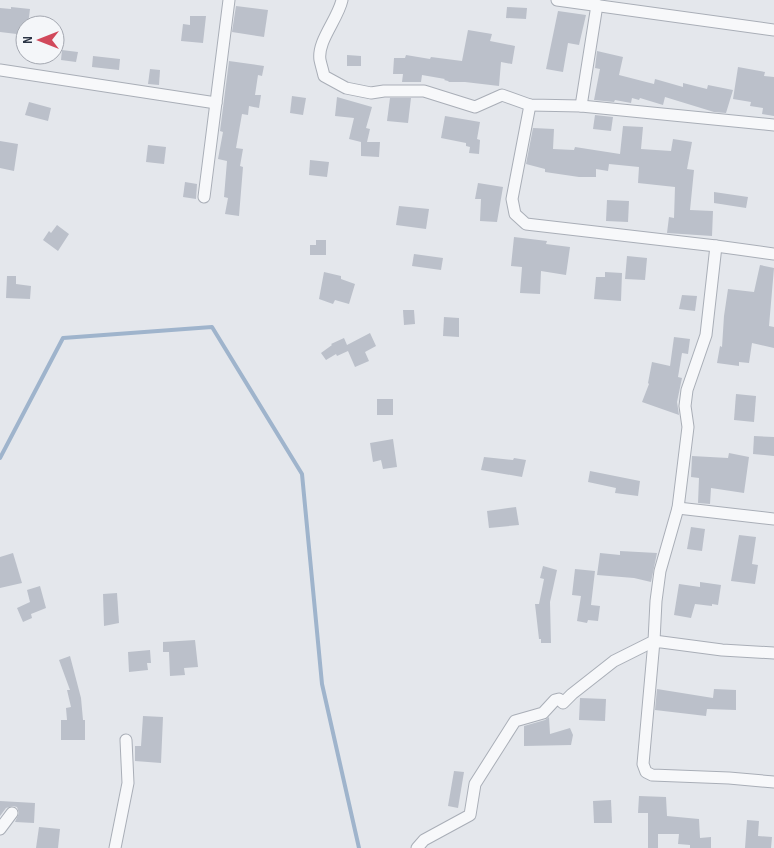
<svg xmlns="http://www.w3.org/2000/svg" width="774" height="848" font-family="'Sofia Sans Condensed',sans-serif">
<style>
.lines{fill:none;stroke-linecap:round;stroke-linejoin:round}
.stream{stroke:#9fb4cc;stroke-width:4}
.building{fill:#bbc0ca}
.street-casing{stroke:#a9aeb7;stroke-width:13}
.street{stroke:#f7f8fa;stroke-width:11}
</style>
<rect width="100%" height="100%" fill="#e4e7ec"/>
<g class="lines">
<polyline class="stream" points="0,458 63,338 212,327 302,474 322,684 359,848"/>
</g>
<g class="building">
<polygon points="236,6 268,10 264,37 232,32"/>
<polygon points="11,7 30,9 28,25 25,25 25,35 0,32 0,8 11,9"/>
<polygon points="507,7 527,8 526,19 506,18"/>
<polygon points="558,11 586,15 579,45 568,43 563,72 546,69"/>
<polygon points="190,16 206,16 203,43 181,41 183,24 190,25"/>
<polygon points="468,30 492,34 490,41 515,46 512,64 501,62 499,86 465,82 449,82 448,81 444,80 445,79 422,75 421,82 402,82 403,74 393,74 394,58 405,58 406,55 430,59 431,57 462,61"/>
<polygon points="62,50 78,52 76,62 61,60"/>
<polygon points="597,51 623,57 619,75 654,84 655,79 683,87 683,83 707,89 708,85 733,90 726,113 714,112 665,97 663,105 640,98 639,100 632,98 631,103 615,100 614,102 594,100 600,69 595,68"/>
<polygon points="347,55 361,56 361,66 347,66"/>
<polygon points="93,56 120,59 119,70 92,67"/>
<polygon points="229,61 264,66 262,76 258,75 255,95 261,95 259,108 249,106 248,115 242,114 236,148 243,149 240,166 243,167 239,216 225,214 228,198 224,197 227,161 218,159 223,132 220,131"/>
<polygon points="738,67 765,72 764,76 774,77 774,116 762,114 763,108 750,106 751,102 733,99"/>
<polygon points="150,69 160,70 159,85 148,84"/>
<polygon points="292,96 306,98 303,115 290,113"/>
<polygon points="337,97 372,107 366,128 370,129 367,142 380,142 379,157 361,156 361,142 349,139 354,118 335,116"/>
<polygon points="390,98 411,98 408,123 387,121"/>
<polygon points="29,102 51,108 48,121 25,115"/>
<polygon points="595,115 613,117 611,131 593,129"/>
<polygon points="445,116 480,122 477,139 480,140 479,154 469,153 470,147 466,146 466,143 441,138"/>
<polygon points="623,126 643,127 641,149 671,151 673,139 692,142 687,169 694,170 690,210 713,211 712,236 667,233 669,217 674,218 675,187 638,183 639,167 609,164 608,171 596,169 596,177 579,177 545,172 545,169 526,164 533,128 554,129 553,149 574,150 575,147 620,154"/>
<polygon points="0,141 18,144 14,171 0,168"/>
<polygon points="148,145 166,147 164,164 146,162"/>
<polygon points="310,160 329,162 327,177 309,175"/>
<polygon points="185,182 197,184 196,199 183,197"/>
<polygon points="478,183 503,187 497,222 480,221 481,199 475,199"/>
<polygon points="714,192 748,197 746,208 714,203"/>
<polygon points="607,200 629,201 628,222 606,221"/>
<polygon points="399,206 429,209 426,229 396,225"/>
<polygon points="57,225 69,234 58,251 43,240 49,231 51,233"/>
<polygon points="514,237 547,241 546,244 570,247 566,275 541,271 540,294 520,293 522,267 511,266"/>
<polygon points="316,240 326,240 326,255 310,255 310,245 316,245"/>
<polygon points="414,254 443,258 441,270 412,266"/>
<polygon points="627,256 647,258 645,280 625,279"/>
<polygon points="760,265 774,268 769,326 774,327 774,348 752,343 749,363 739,362 739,366 717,363 720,346 722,347 724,316 728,289 754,292"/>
<polygon points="324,272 341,276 341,279 355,284 349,304 335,300 333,304 319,299"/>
<polygon points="605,272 622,273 621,301 594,299 596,277 605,277"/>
<polygon points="7,276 16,276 16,284 31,286 30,299 6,298"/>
<polygon points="682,295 697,296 695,311 679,309"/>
<polygon points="403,310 414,310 415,324 404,325"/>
<polygon points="444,317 459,318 459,337 443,336"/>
<polygon points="370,333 376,346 365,352 369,361 355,367 348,351 337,356 336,354 326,360 321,353 332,345 331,344 344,338 347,345"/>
<polygon points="674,337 690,339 688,354 682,353 678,377 682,378 677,402 679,415 642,402 649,384 648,383 652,362 670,366"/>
<polygon points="736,394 756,396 754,422 734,420"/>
<rect x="377" y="399" width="16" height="16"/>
<polygon points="754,436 774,437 774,456 753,454"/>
<polygon points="393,439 397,467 383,469 381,460 373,462 370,443"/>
<polygon points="729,453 749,457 744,493 711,488 710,504 698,503 699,478 691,477 692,456 728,458"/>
<polygon points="484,457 513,460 514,458 526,460 522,477 481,470"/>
<polygon points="590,471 640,481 638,496 615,493 616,488 588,482"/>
<polygon points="516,507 519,525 489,528 487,511"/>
<polygon points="691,527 705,529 702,551 687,549"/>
<polygon points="739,535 756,537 752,564 758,565 755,584 731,581"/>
<polygon points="620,551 657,553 651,582 634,578 597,575 600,553 620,555"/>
<polygon points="13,553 22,583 0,588 0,557"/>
<polygon points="543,566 557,570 550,602 551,643 541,643 541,639 539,639 535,604 539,604 544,579 540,578"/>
<polygon points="575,569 595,571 591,605 600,606 598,621 588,620 587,623 577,621 581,596 572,595"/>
<polygon points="700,582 721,585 718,605 712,604 712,606 695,604 691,618 674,615 679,584 700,587"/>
<polygon points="40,586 46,608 31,614 32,618 23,622 17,608 30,602 27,590"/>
<polygon points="117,593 119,623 104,626 103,594"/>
<polygon points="195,640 198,667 184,668 185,675 170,676 169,652 163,652 163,642"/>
<polygon points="150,650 151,663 147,663 148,670 129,672 128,652"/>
<polygon points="70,656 81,698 83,720 85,720 85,740 61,740 61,720 67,720 66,708 71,707 67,690 70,690 59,660"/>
<polygon points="657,689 713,698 714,689 736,690 736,710 707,709 706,716 655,710"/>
<polygon points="580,698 606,699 605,721 579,720"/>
<polygon points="143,716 163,717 161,763 135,761 135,746 141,746"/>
<polygon points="549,717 550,734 570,728 573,735 571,745 524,746 524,726 545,720"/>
<polygon points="454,771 464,772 458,808 448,806"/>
<polygon points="639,796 666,797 667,816 699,819 700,838 711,837 711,848 690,848 690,845 678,844 679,834 658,834 658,848 648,848 648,813 638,813"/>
<polygon points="611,800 612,823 594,823 593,801"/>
<polygon points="0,801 35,803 34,823 15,822 19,813 17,807 13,806 6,808 0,816"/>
<polygon points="747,820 759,821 758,836 772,837 771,848 745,848"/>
<polygon points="39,827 60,829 58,848 36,848"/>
</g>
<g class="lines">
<defs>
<g id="street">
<path d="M342,0C338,19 317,41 320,60C321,65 323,71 324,76L346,88L371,93L384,91H424L475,107L502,95L530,105L581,106L774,125"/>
<polyline points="557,0 774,30"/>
<polyline points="0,70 216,103"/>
<polyline points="530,105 512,199 515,214 526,224 716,246 774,254"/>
<polyline points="581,106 597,5"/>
<polyline points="204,197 229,0"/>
<polyline points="678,508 774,519"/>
<polyline points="774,653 722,650 654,641 643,764 646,772 652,775 729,778 774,782"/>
<polyline points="0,829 12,813"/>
<polyline points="115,848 128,783 126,740"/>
<polyline points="417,848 424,840 470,815 475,784 515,721 543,713 555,700 559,699 563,703 572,694 614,661 654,641 656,601 660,571 678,508 688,427 685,406 687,390 706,335 716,246"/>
</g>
</defs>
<use href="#street" class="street-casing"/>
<use href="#street" class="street"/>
</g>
<g transform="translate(40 40) rotate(270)"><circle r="24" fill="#f4f6f9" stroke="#a4a8b1"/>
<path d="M0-4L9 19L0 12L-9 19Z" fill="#d1495b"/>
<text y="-8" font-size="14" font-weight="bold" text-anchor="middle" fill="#2b3445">N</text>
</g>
</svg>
